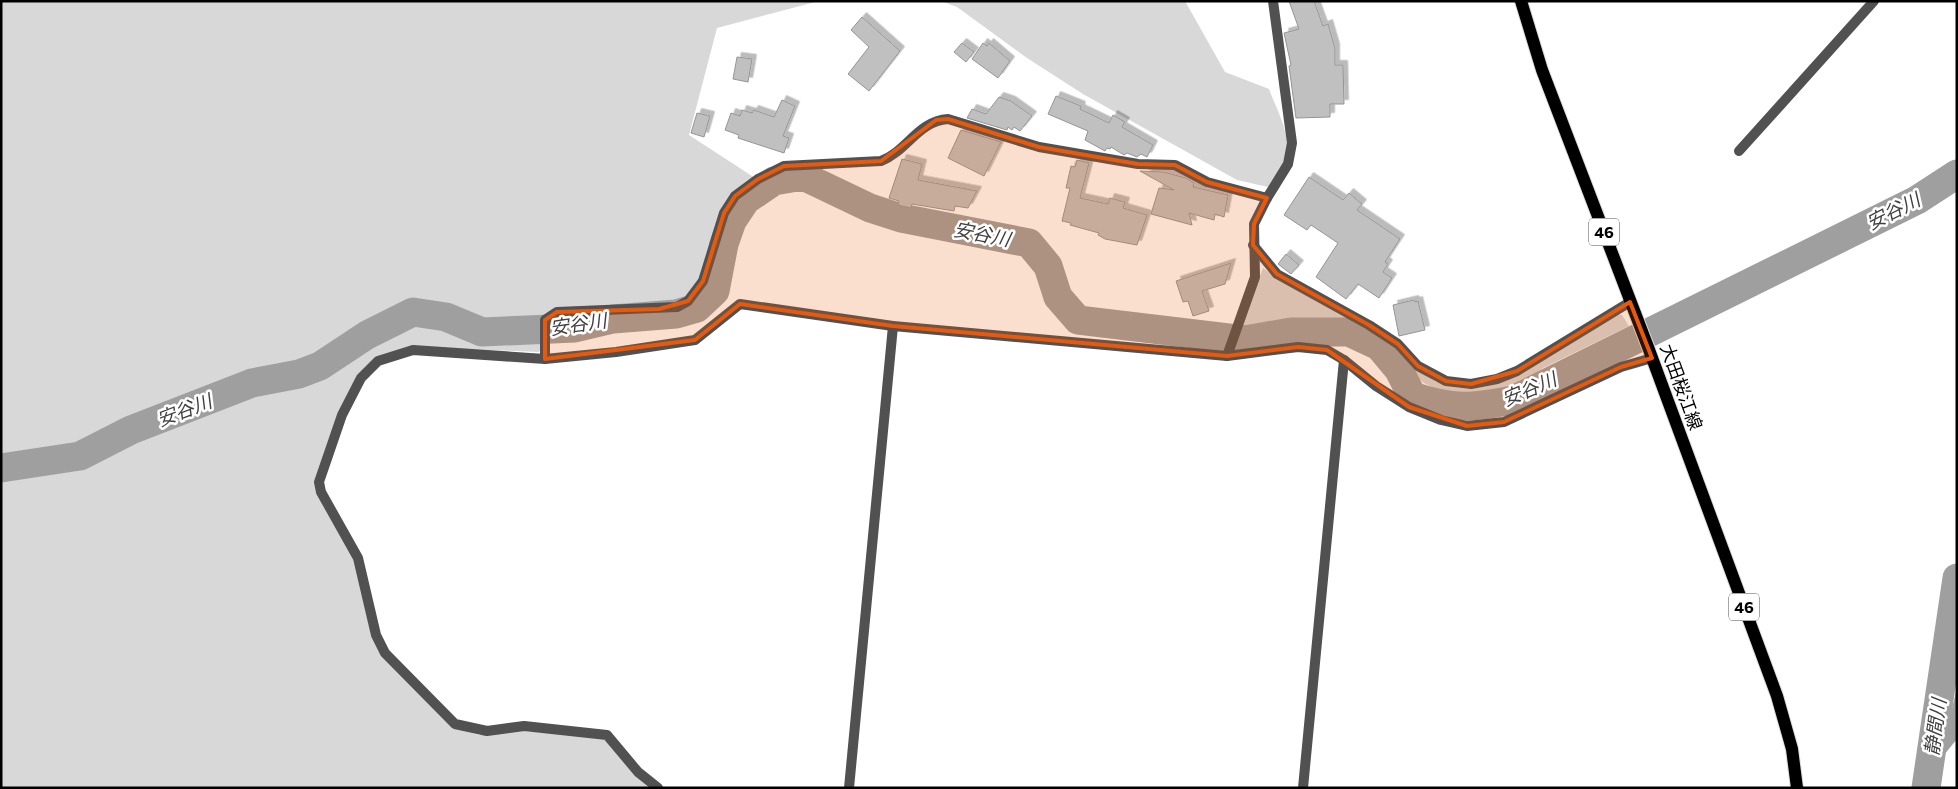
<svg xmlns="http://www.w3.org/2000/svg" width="1958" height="789" font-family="Commissioner,'Noto Sans JP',sans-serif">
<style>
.green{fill:#d8d8d8}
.water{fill:#9f9f9f}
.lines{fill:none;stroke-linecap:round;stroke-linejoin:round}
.river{stroke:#9f9f9f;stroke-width:29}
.building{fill:#c0c0c0;stroke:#959595;filter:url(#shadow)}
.primary-casing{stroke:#dbdbdb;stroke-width:14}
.street{stroke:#515151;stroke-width:10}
.primary{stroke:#000;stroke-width:12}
.marked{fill:#e8590c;fill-opacity:0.2;stroke:#e8590c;stroke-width:4;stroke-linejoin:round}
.labels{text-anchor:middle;stroke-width:5;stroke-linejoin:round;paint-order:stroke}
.shield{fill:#fff;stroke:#4c4c4c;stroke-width:1}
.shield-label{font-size:16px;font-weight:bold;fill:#000}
.street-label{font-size:18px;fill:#000;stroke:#fff}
.water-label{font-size:19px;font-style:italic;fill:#404040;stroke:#fff}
</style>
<defs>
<filter id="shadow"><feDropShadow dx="4.5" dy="-4.5" stdDeviation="0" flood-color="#0004"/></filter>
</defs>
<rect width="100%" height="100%" fill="#fff"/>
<g class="green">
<polygon points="1,1 819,1 717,28 689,135 755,178 734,192 698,284 680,302 658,306 559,308 539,352 411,347 372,360 358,375 316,481 354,558 371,635 457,729 479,735 523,731 604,738 633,774 650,788 1,788"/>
<path d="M941,1H1185L1225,72L1269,89C1277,111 1293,137 1285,161C1282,170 1273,179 1268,187L1237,180L1083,94L1027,58L957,7Z"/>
<polygon points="1263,268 1279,280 1392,344 1415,369 1436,382 1453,387 1471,389 1506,380 1614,314 1622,315 1629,326 1543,368 1526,381 1500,394 1468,397 1445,394 1424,383 1403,367 1388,348 1353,327 1329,329 1304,327 1238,332"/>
</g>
<polygon class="water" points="1957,688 1957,739 1939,761"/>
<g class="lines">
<g class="river">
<path d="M1,468L80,456L131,430L252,383L299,374L320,366L367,335L413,312L446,317L482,332L575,328L613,319L676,314L697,308L715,291L724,244L732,221L746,200L774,181L803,176L870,208L901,218L1029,243L1048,266L1058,297L1078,320L1245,340L1291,332H1349L1379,346L1399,370L1412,396C1454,410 1471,408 1513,400L1917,200L1957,174"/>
<polyline points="1926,788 1957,578"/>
</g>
</g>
<g class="building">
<polygon points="1289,1 1314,1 1323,26 1328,24 1335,48 1335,65 1343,65 1344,104 1330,104 1330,117 1296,118 1289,66 1291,65 1284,33 1299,29"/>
<polygon points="862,17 900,51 869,91 848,74 869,47 851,30"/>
<polygon points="962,43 974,52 966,62 954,52"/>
<polygon points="983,43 987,46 989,43 1010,61 998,78 972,59"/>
<polygon points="737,57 752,59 748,82 733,79"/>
<polygon points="1056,96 1081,106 1080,109 1109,123 1113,115 1125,122 1122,127 1153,145 1147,157 1141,154 1137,157 1127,153 1124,155 1111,147 1110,149 1107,148 1105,151 1085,140 1088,131 1048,114"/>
<polygon points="999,97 1011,101 1032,116 1020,131 1014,127 1012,130 1008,127 1007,130 967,118 972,109 986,114"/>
<polygon points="782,100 795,106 783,136 789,138 784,153 738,138 739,135 725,130 731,113 740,116 742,110 752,113 754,110 774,117"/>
<polygon points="697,113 710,116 704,137 691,133"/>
<polygon points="961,130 1001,142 984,176 948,158"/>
<polygon points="902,159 922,164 918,180 977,191 968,208 955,206 954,211 912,204 911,208 898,205 899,201 889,198"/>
<polygon points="1077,160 1089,163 1080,198 1108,204 1110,198 1125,202 1123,208 1147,215 1137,245 1105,239 1098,235 1099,233 1070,225 1071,223 1062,221 1070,188 1066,188 1071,166 1075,167"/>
<polygon points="1140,171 1163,172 1186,178 1194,183 1193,187 1228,195 1224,217 1215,214 1214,220 1189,213 1192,225 1151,214 1159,188 1174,190"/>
<polygon points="1309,177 1343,200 1349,193 1362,204 1357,210 1400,239 1385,262 1388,264 1383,272 1392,278 1379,298 1358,284 1346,299 1316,277 1338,243 1311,225 1307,230 1284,215"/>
<polygon points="1286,254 1299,265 1291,274 1278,264"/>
<polygon points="1231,263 1225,284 1202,291 1209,311 1193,316 1188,301 1183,302 1176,281"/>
<polygon points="1414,300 1415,302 1418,301 1425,330 1399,336 1393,305"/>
</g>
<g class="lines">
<defs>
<polyline id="primary" points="1521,1 1542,70 1648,347 1777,696 1792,749 1797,788"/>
</defs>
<use href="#primary" class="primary-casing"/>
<g class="street">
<polyline points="1739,151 1874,1"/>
<polyline points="1253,245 1277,274 1369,325 1398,344 1418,366 1446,381 1471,384 1497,379 1517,371 1630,302"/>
<polyline points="1227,356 1255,277 1254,224 1267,198"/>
<path d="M545,359V320L557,312L677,307L688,301L703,281L724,213L735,196L758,179L784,166L881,161C907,151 918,121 948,119L1039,147L1138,164L1175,165L1207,182L1267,198L1288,164L1292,143L1273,1"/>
<polyline points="658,788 638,772 607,735 524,726 487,731 455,724 385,653 376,635 358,558 321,492 319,482 342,415 361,378 378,361 413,350 545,359 616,352 695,340 740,304 893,326 1227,356 1298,347 1327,350 1344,360 1376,386 1409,407 1441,420 1467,426 1504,422 1621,367 1652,358"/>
<polyline points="849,788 893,326"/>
<polyline points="1303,788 1344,360"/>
</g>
<use href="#primary" class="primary"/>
</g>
<path class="marked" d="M948,119L1039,147L1138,164L1175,165L1207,182L1267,198L1254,224L1253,245L1277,274L1369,325L1398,344L1418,366L1446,381L1471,384L1517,371L1630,302L1652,358L1621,367L1504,422L1467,426L1409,407L1327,350L1298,347L1227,356L893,326L740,304L695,340L545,359V320L557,312L659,309L688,301L703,281L724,213L735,196L758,179L784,166L881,161L936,120Z"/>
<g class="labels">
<g class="shield">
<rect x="1589" y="218.5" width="30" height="27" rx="4"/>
<rect x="1729" y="593.5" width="30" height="27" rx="4"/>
</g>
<g class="shield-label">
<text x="1604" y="238">46</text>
<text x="1744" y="613">46</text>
</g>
<g class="street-label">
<text transform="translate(1681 387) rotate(70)" y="6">大田桜江線</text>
</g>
<g class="water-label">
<text transform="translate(1893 211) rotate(-27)" y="7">安谷川</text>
<text transform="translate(982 234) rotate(11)" y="7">安谷川</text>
<text transform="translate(578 324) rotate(-8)" y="7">安谷川</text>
<text transform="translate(1529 389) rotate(-23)" y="7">安谷川</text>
<text transform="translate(184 410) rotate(-21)" y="7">安谷川</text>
<text transform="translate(1935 727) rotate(-82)" y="7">静間川</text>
</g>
</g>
<rect width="1958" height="789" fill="none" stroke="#000000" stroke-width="5"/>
</svg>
